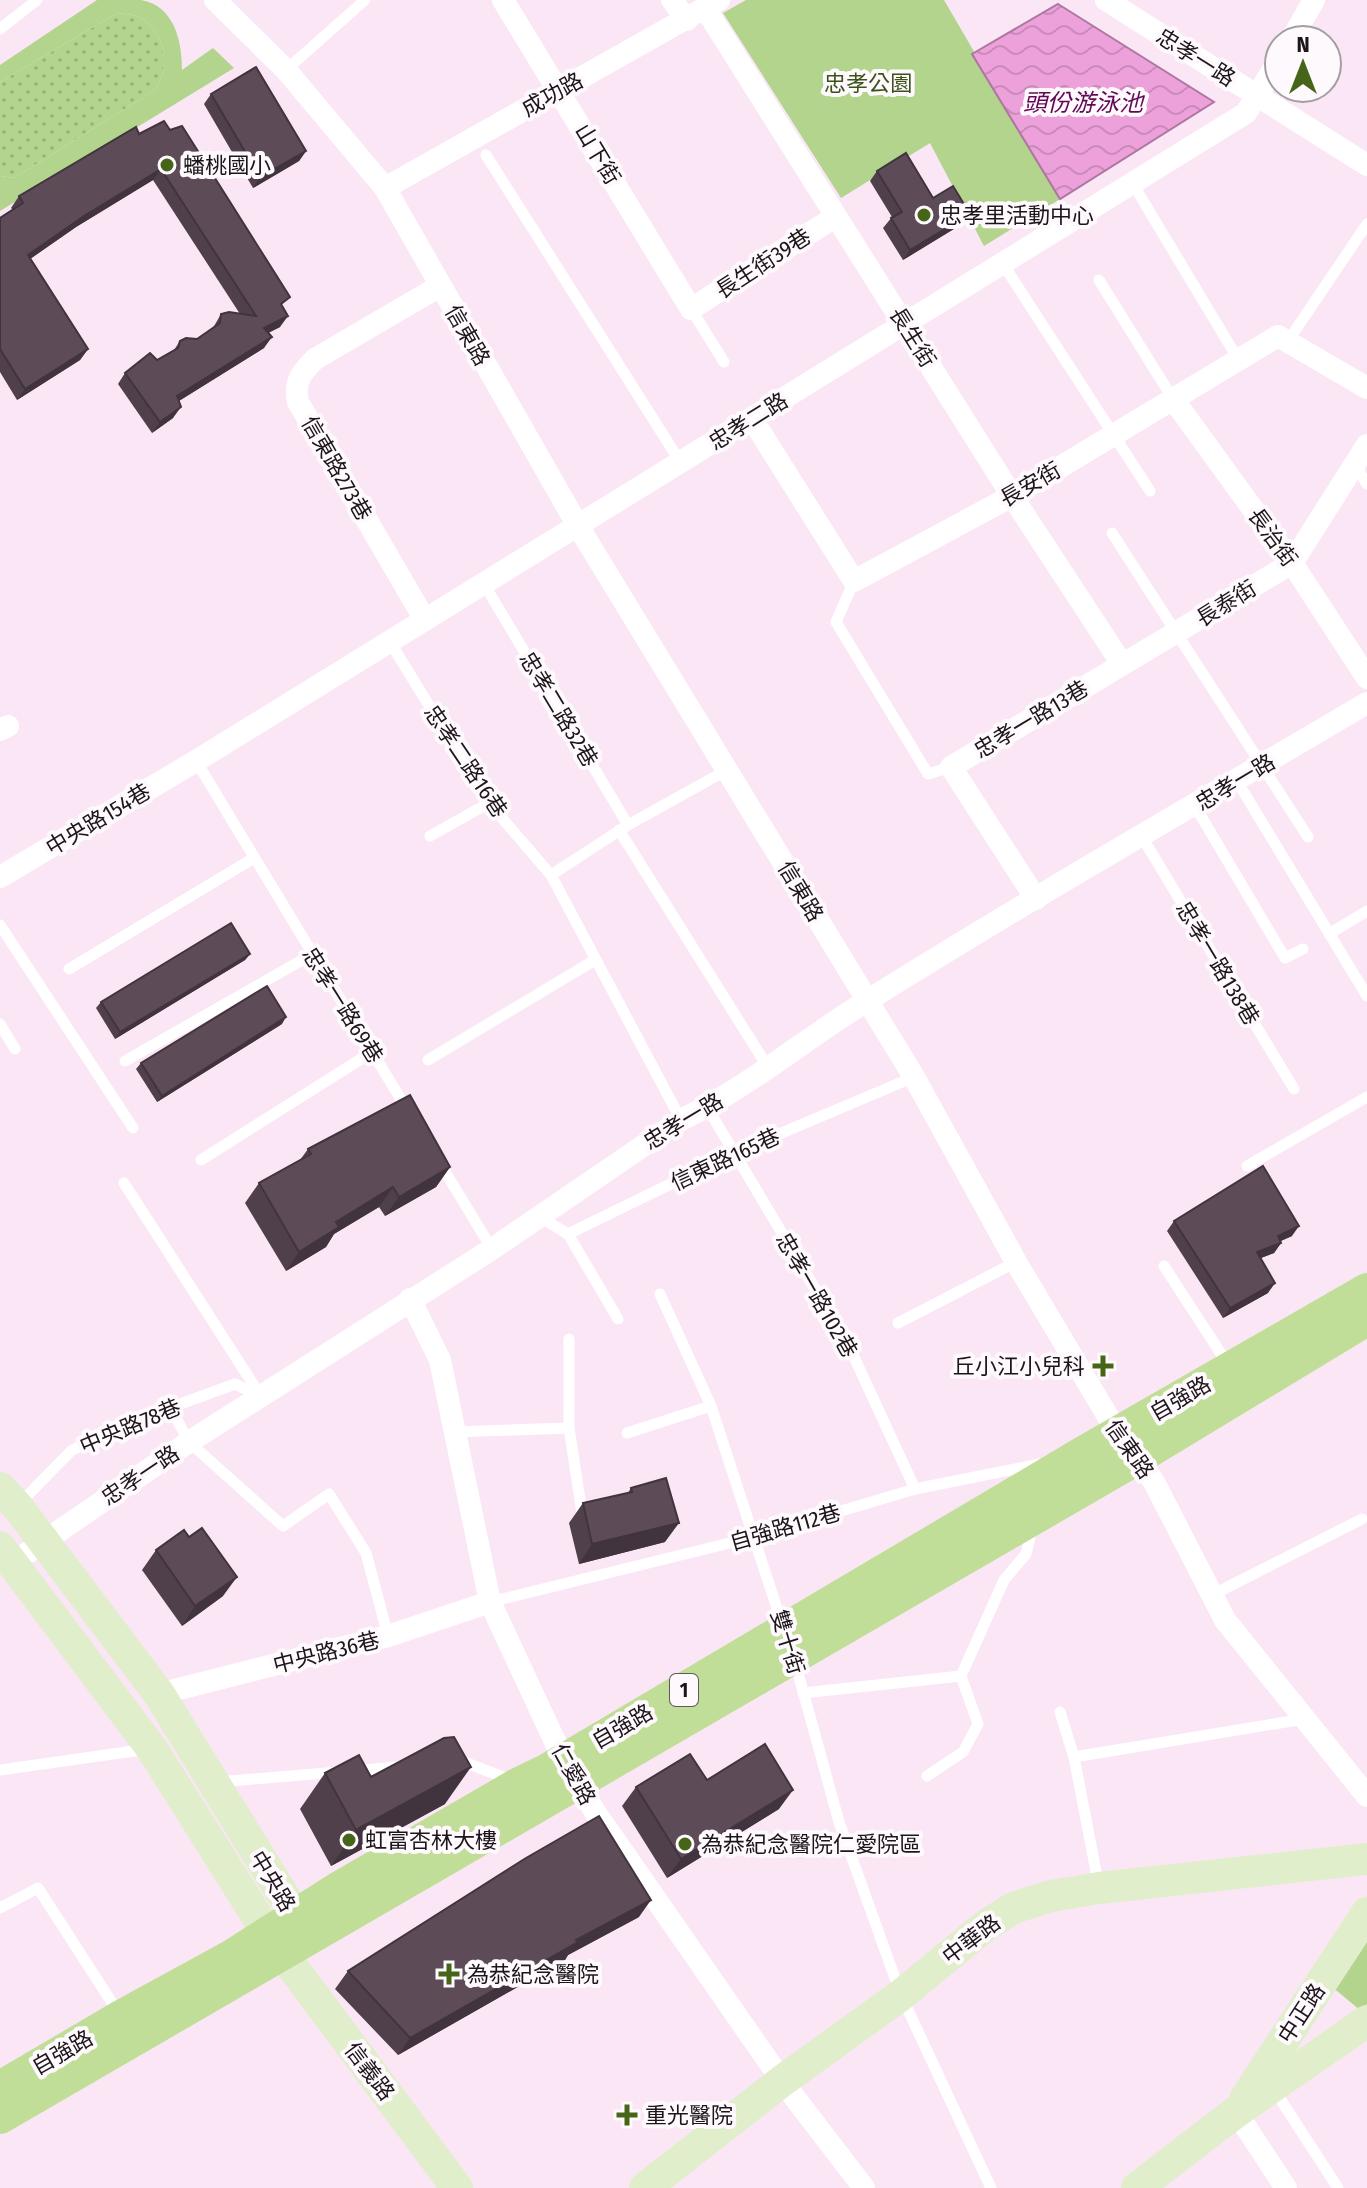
<svg xmlns="http://www.w3.org/2000/svg" width="1367" height="2188" font-family="'Fira Sans Condensed','Noto Sans TC',sans-serif">
<style>
.grass{fill:url(#grass-dots)}
.park{fill:#b2d48c}
.water{fill:url(#water-waves);stroke:#ae77a0;stroke-width:2}
.lines{fill:none;stroke-linecap:round;stroke-linejoin:round}
.lane{stroke:#fff;stroke-width:11}
.street{stroke:#fff;stroke-width:22}
.secondary{stroke:#e0eecc;stroke-width:32}
.primary{stroke:#c1de99;stroke-width:34}
.wall{fill:#50404c}
.shaded-wall{fill:#41343e}
.building{fill:#5d4b58;stroke:#41343e;stroke-width:2}
.poi-dot{fill:#476519;stroke:#fdf9fc;stroke-width:3}
.labels{text-anchor:middle;stroke-width:8;stroke-linejoin:round;paint-order:stroke}
.shield{fill:#fdf9fc;stroke:#60595e;stroke-width:2}
.shield-label{font-size:20px;font-weight:bold;fill:#1c151a}
.street-label{font-size:22px;fill:#1c151a;stroke:#fdf9fc}
.park-label{font-size:22px;fill:#3b5219;stroke:#fdf9fc}
.poi-label{font-size:22px;fill:#1c151a;stroke:#fdf9fc;text-anchor:start}
.water-label{font-size:24px;font-style:italic;fill:#620754;stroke:#fdf9fc}
</style>
<defs>
<pattern id="grass-dots" width="8" height="8" patternUnits="userSpaceOnUse" patternTransform="scale(2)"><rect width="8" height="8" fill="#b2d48c"/><path d="M2 2h.1M6 6h.1" fill="none" stroke="#98b578" stroke-width="1.8" stroke-linecap="round"/></pattern>
<pattern id="water-waves" width="16" height="10" patternUnits="userSpaceOnUse" patternTransform="scale(2)"><rect width="16" height="10" fill="#eda1da"/><path d="M0 5q4-4 8 0t8 0" fill="none" stroke="#cb8aba"/></pattern>
</defs>
<rect width="100%" height="100%" fill="#fbe6f5"/>
<path class="grass" d="M117,13C125,14 134,14 141,18C166,33 171,69 155,90L14,178L0,176V82Z"/>
<g class="park">
<path d="M97,0C111,0 128,0 141,0C175,6 182,42 182,70L213,48L234,68L0,211V176L14,178L155,90C171,69 166,33 141,18C134,14 125,14 117,13L0,82V65Z"/>
<polygon points="746,0 944,0 1060,199 984,246 930,143 841,198 723,13"/>
<polygon points="1367,1938 1367,2004 1360,2010 1331,1986"/>
</g>
<polygon class="water" points="1058,4 1214,102 1060,199 972,54"/>
<g class="lines">
<g class="lane">
<polyline points="0,29 37,0"/>
<polyline points="286,70 365,0"/>
<polyline points="486,155 681,463"/>
<polyline points="1133,184 1238,359"/>
<polyline points="1003,264 1150,491"/>
<polyline points="1099,280 1173,399"/>
<polyline points="691,309 724,362"/>
<polyline points="1288,341 1367,224"/>
<polyline points="1355,465 1367,484"/>
<polyline points="1112,533 1308,837"/>
<polyline points="854,581 836,622 928,774 951,767"/>
<polyline points="484,584 628,825 551,875"/>
<polyline points="390,642 489,803 551,875 681,1120"/>
<polyline points="196,761 408,1111"/>
<polyline points="1237,781 1367,996"/>
<polyline points="1195,806 1285,958 1303,949"/>
<polyline points="628,825 727,770"/>
<polyline points="619,830 769,1069"/>
<polyline points="430,836 489,803"/>
<polyline points="1142,837 1294,1089"/>
<polyline points="0,925 133,1128"/>
<polyline points="1329,934 1367,911"/>
<polyline points="69,969 254,858"/>
<polyline points="0,1024 15,1049"/>
<polyline points="428,1060 595,960"/>
<polyline points="125,1061 311,955"/>
<polyline points="707,1107 848,1344 915,1489"/>
<polyline points="201,1160 372,1052"/>
<polyline points="438,1160 492,1249"/>
<polyline points="1247,1166 1367,1097"/>
<polyline points="124,1183 260,1395"/>
<polyline points="540,1217 568,1234 734,1153 914,1077"/>
<polyline points="568,1234 618,1319"/>
<polyline points="1164,1266 1229,1366"/>
<polyline points="660,1294 711,1406 783,1627"/>
<polyline points="898,1323 1016,1262"/>
<polyline points="569,1339 569,1428 582,1513"/>
<polyline points="170,1407 189,1442 283,1526 329,1494 366,1553 388,1636"/>
<polyline points="454,1432 569,1428"/>
<polyline points="627,1433 711,1406"/>
<polyline points="19,1504 71,1451 109,1430 235,1384 260,1396"/>
<polyline points="1212,1595 1362,1519"/>
<polyline points="490,1602 754,1537 915,1489 1040,1464"/>
<polyline points="795,1662 839,1822 901,1995 991,2188"/>
<polyline points="803,1693 961,1676 1004,1580 1026,1554 1033,1525"/>
<polyline points="1060,1712 1074,1757 1099,1887"/>
<polyline points="1074,1757 1304,1719"/>
<polyline points="456,1763 464,1762 511,1780"/>
<polyline points="0,1770 148,1749"/>
<polyline points="927,1776 963,1752 978,1724 961,1676"/>
<polyline points="217,1782 399,1767"/>
<polyline points="0,1908 38,1888 118,2012"/>
<polyline points="1273,2088 1338,2188"/>
</g>
<g class="street">
<polyline points="215,0 286,70 385,188 578,526 914,1077 1016,1262 1110,1420 1154,1482 1225,1620 1367,1796"/>
<polyline points="503,0 691,309 835,217"/>
<polyline points="672,0 687,20"/>
<polyline points="1106,0 1367,165"/>
<polyline points="705,8 1012,496 1122,664"/>
<polyline points="1291,40 1314,0"/>
<polyline points="385,188 719,0"/>
<polyline points="1173,399 1292,563 1367,678"/>
<polyline points="752,419 854,581 1012,496 1278,336 1367,388"/>
<path d="M425,620L298,402C294,381 301,373 315,359L440,286"/>
<polyline points="0,730 8,726"/>
<polyline points="0,877 196,761 1246,113 1279,60"/>
<polyline points="1036,899 951,767 1292,563 1367,445"/>
<polyline points="410,1299 440,1360 490,1602 558,1748 595,1812 621,1849 782,2081 864,2188"/>
<path d="M14,1562L189,1442L492,1249L681,1120C749,1087 806,1038 870,999C1033,897 1201,801 1367,703"/>
<polyline points="159,1694 388,1636 490,1602"/>
<polyline points="1236,2112 1286,2188"/>
</g>
<g class="secondary">
<polyline points="0,1488 17,1506 159,1694 296,1916 288,1939"/>
<polyline points="0,1547 152,1749 268,1934 457,2188"/>
<polyline points="1245,2099 1367,1913"/>
<polyline points="645,2188 782,2081 901,1995 985,1926 1013,1908 1051,1896 1099,1888 1367,1859"/>
<polyline points="1137,2188 1236,2112 1367,2021"/>
</g>
<g class="primary">
<polyline points="0,2088 121,2017 229,1958 336,1890 519,1784 548,1770 1080,1455 1367,1290"/>
<polyline points="0,2117 1137,1458 1367,1319"/>
</g>
</g>
<g class="wall">
<polygon points="211,94 306,151 299,161 253,188 204,104"/>
<polygon points="139,134 283,307 280,327 268,333 264,348 179,401 173,418 152,433 118,384 125,373 157,360 174,350 180,341 197,339 213,328 221,314 240,314 153,180 76,227 30,259 88,349 80,360 17,400 0,372 0,218 13,210 11,208 19,196"/>
<polygon points="877,171 933,198 970,214 962,224 903,260 883,228 892,217 870,181"/>
<polygon points="250,954 245,960 115,1039 96,1008 101,1002"/>
<polygon points="282,1024 157,1102 136,1069 141,1063"/>
<polygon points="308,1149 450,1167 436,1187 385,1216 379,1207 334,1234 326,1247 286,1271 245,1203 259,1183 300,1160"/>
<polygon points="1174,1221 1292,1236 1280,1241 1281,1243 1274,1253 1261,1258 1268,1293 1223,1318 1167,1231"/>
<polygon points="631,1488 665,1542 579,1564 569,1523 583,1503 628,1493"/>
<polygon points="156,1550 223,1596 182,1626 142,1570"/>
<polygon points="325,1773 371,1777 445,1804 331,1866 300,1809"/>
<polygon points="707,1780 779,1809 667,1878 622,1806 636,1787"/>
<polygon points="639,1917 568,1955 565,1960 398,2055 335,1989 348,1971"/>
</g>
<g class="shaded-wall">
<polygon points="306,151 299,161 253,188 260,177"/>
<polygon points="161,169 153,180 76,227 20,266 28,255 84,216"/>
<polygon points="970,214 962,224 903,260 910,250"/>
<polygon points="288,316 280,327 256,339 264,328"/>
<polygon points="272,337 264,348 169,407 177,396"/>
<polygon points="88,349 80,360 17,400 25,389"/>
<polygon points="181,407 173,418 152,433 160,422"/>
<polygon points="250,954 245,960 115,1039 120,1032"/>
<polygon points="286,1017 282,1024 157,1102 162,1096"/>
<polygon points="450,1167 436,1187 385,1216 399,1197"/>
<polygon points="393,1187 379,1207 334,1234 326,1247 286,1271 299,1252 336,1222"/>
<polygon points="1299,1226 1292,1236 1270,1246 1278,1236"/>
<polygon points="1281,1243 1274,1253 1250,1262 1257,1252"/>
<polygon points="1275,1283 1268,1293 1223,1318 1230,1308"/>
<polygon points="679,1523 665,1542 579,1564 592,1544"/>
<polygon points="237,1577 223,1596 182,1626 195,1606"/>
<polygon points="471,1767 445,1804 331,1866 356,1830"/>
<polygon points="793,1790 779,1809 667,1878 681,1859"/>
<polygon points="651,1900 639,1917 568,1955 565,1960 398,2055 410,2038 576,1940"/>
</g>
<g class="building">
<polygon points="256,67 306,151 260,177 211,94"/>
<polygon points="164,121 170,130 182,126 290,297 281,304 288,316 264,328 272,337 177,396 181,407 160,422 125,373 150,353 157,360 178,348 180,341 186,338 197,339 220,323 221,314 229,312 256,316 161,169 84,216 28,255 88,349 25,389 0,349 0,218 23,203 19,196 136,127 139,134"/>
<polygon points="906,153 933,198 953,186 970,214 910,250 891,218 902,212 877,171"/>
<polygon points="231,923 250,954 120,1032 101,1002"/>
<polygon points="267,986 286,1017 162,1096 141,1063"/>
<polygon points="410,1095 450,1167 399,1197 393,1187 336,1222 339,1227 299,1252 259,1183 311,1154 308,1149"/>
<polygon points="1263,1166 1299,1226 1278,1236 1281,1243 1257,1252 1275,1283 1230,1308 1174,1221"/>
<polygon points="666,1478 679,1523 592,1544 583,1503 632,1492 631,1488"/>
<polygon points="202,1528 237,1577 195,1606 156,1550 184,1530 189,1537"/>
<polygon points="454,1737 471,1767 356,1830 325,1773 359,1755 371,1777 444,1738"/>
<polygon points="765,1744 793,1790 681,1859 636,1787 690,1754 707,1780"/>
<polygon points="599,1816 651,1900 576,1940 578,1942 410,2038 348,1971 526,1858"/>
</g>
<g class="poi-dot">
<circle cx="167" cy="165" r="8"/>
<circle cx="924" cy="215" r="8"/>
<path d="M1099 1354h8v8h8v8h-8v8h-8v-8h-8v-8h8z"/>
<circle cx="349" cy="1840" r="8"/>
<circle cx="685" cy="1844" r="8"/>
<path d="M445 1962h8v8h8v8h-8v8h-8v-8h-8v-8h8z"/>
<path d="M623 2103h8v8h8v8h-8v8h-8v-8h-8v-8h8z"/>
</g>
<g class="labels">
<rect class="shield" x="670" y="1674" width="28" height="32" rx="6"/>
<g class="shield-label">
<text x="684" y="1697">1</text>
</g>
<g class="street-label">
<text transform="translate(1196 57) rotate(32)" y="8">忠孝一路</text>
<text transform="translate(552 94) rotate(-29)" y="8">成功路</text>
<text transform="translate(598 154) rotate(59)" y="8">山下街</text>
<text transform="translate(763 263) rotate(-33)" y="8">長生街39巷</text>
<text transform="translate(468 335) rotate(60)" y="8">信東路</text>
<text transform="translate(913 337) rotate(58)" y="8">長生街</text>
<text transform="translate(748 421) rotate(-32)" y="8">忠孝二路</text>
<text transform="translate(337 468) rotate(60)" y="8">信東路273巷</text>
<text transform="translate(1030 484) rotate(-30)" y="8">長安街</text>
<text transform="translate(1273 537) rotate(54)" y="8">長治街</text>
<text transform="translate(1226 603) rotate(-32)" y="8">長泰街</text>
<text transform="translate(559 709) rotate(59)" y="8">忠孝二路32巷</text>
<text transform="translate(1031 719) rotate(-31)" y="8">忠孝一路13巷</text>
<text transform="translate(466 761) rotate(56)" y="8">忠孝二路16巷</text>
<text transform="translate(1235 782) rotate(-31)" y="8">忠孝一路</text>
<text transform="translate(98 819) rotate(-31)" y="8">中央路154巷</text>
<text transform="translate(801 891) rotate(59)" y="8">信東路</text>
<text transform="translate(1218 963) rotate(59)" y="8">忠孝一路138巷</text>
<text transform="translate(343 1005) rotate(58)" y="8">忠孝一路69巷</text>
<text transform="translate(683 1121) rotate(-31)" y="8">忠孝一路</text>
<text transform="translate(725 1159) rotate(-25)" y="8">信東路165巷</text>
<text transform="translate(817 1295) rotate(60)" y="8">忠孝一路102巷</text>
<text transform="translate(1180 1398) rotate(-30)" y="8">自強路</text>
<text transform="translate(130 1426) rotate(-23)" y="8">中央路78巷</text>
<text transform="translate(1130 1449) rotate(55)" y="8">信東路</text>
<text transform="translate(140 1475) rotate(-34)" y="8">忠孝一路</text>
<text transform="translate(785 1527) rotate(-16)" y="8">自強路112巷</text>
<text transform="translate(788 1642) rotate(73)" y="8">雙十街</text>
<text transform="translate(326 1652) rotate(-14)" y="8">中央路36巷</text>
<text transform="translate(622 1726) rotate(-30)" y="8">自強路</text>
<text transform="translate(574 1774) rotate(61)" y="8">仁愛路</text>
<text transform="translate(273 1881) rotate(59)" y="8">中央路</text>
<text transform="translate(971 1939) rotate(-37)" y="8">中華路</text>
<text transform="translate(1301 2013) rotate(-57)" y="8">中正路</text>
<text transform="translate(62 2052) rotate(-30)" y="8">自強路</text>
<text transform="translate(370 2071) rotate(53)" y="8">信義路</text>
</g>
<g class="park-label">
<text x="868" y="91">忠孝公園</text>
</g>
<g class="poi-label">
<text x="183" y="173">蟠桃國小</text>
<text x="940" y="223">忠孝里活動中心</text>
<text x="1085" y="1374" text-anchor="end">丘小江小兒科</text>
<text x="365" y="1848">虹富杏林大樓</text>
<text x="701" y="1852">為恭紀念醫院仁愛院區</text>
<text x="467" y="1982">為恭紀念醫院</text>
<text x="645" y="2123">重光醫院</text>
</g>
<g class="water-label">
<text x="1083" y="111">頭份游泳池</text>
</g>
</g>
<g transform="translate(1303 64)"><circle r="38" fill="#fdf9fc" stroke="#a39ea2" stroke-width="2"/>
<path d="M0-6L14 30L0 20L-14 30Z" fill="#476519"/>
<text y="-12" font-size="22" font-weight="bold" text-anchor="middle" fill="#1c151a">N</text>
</g>
</svg>
